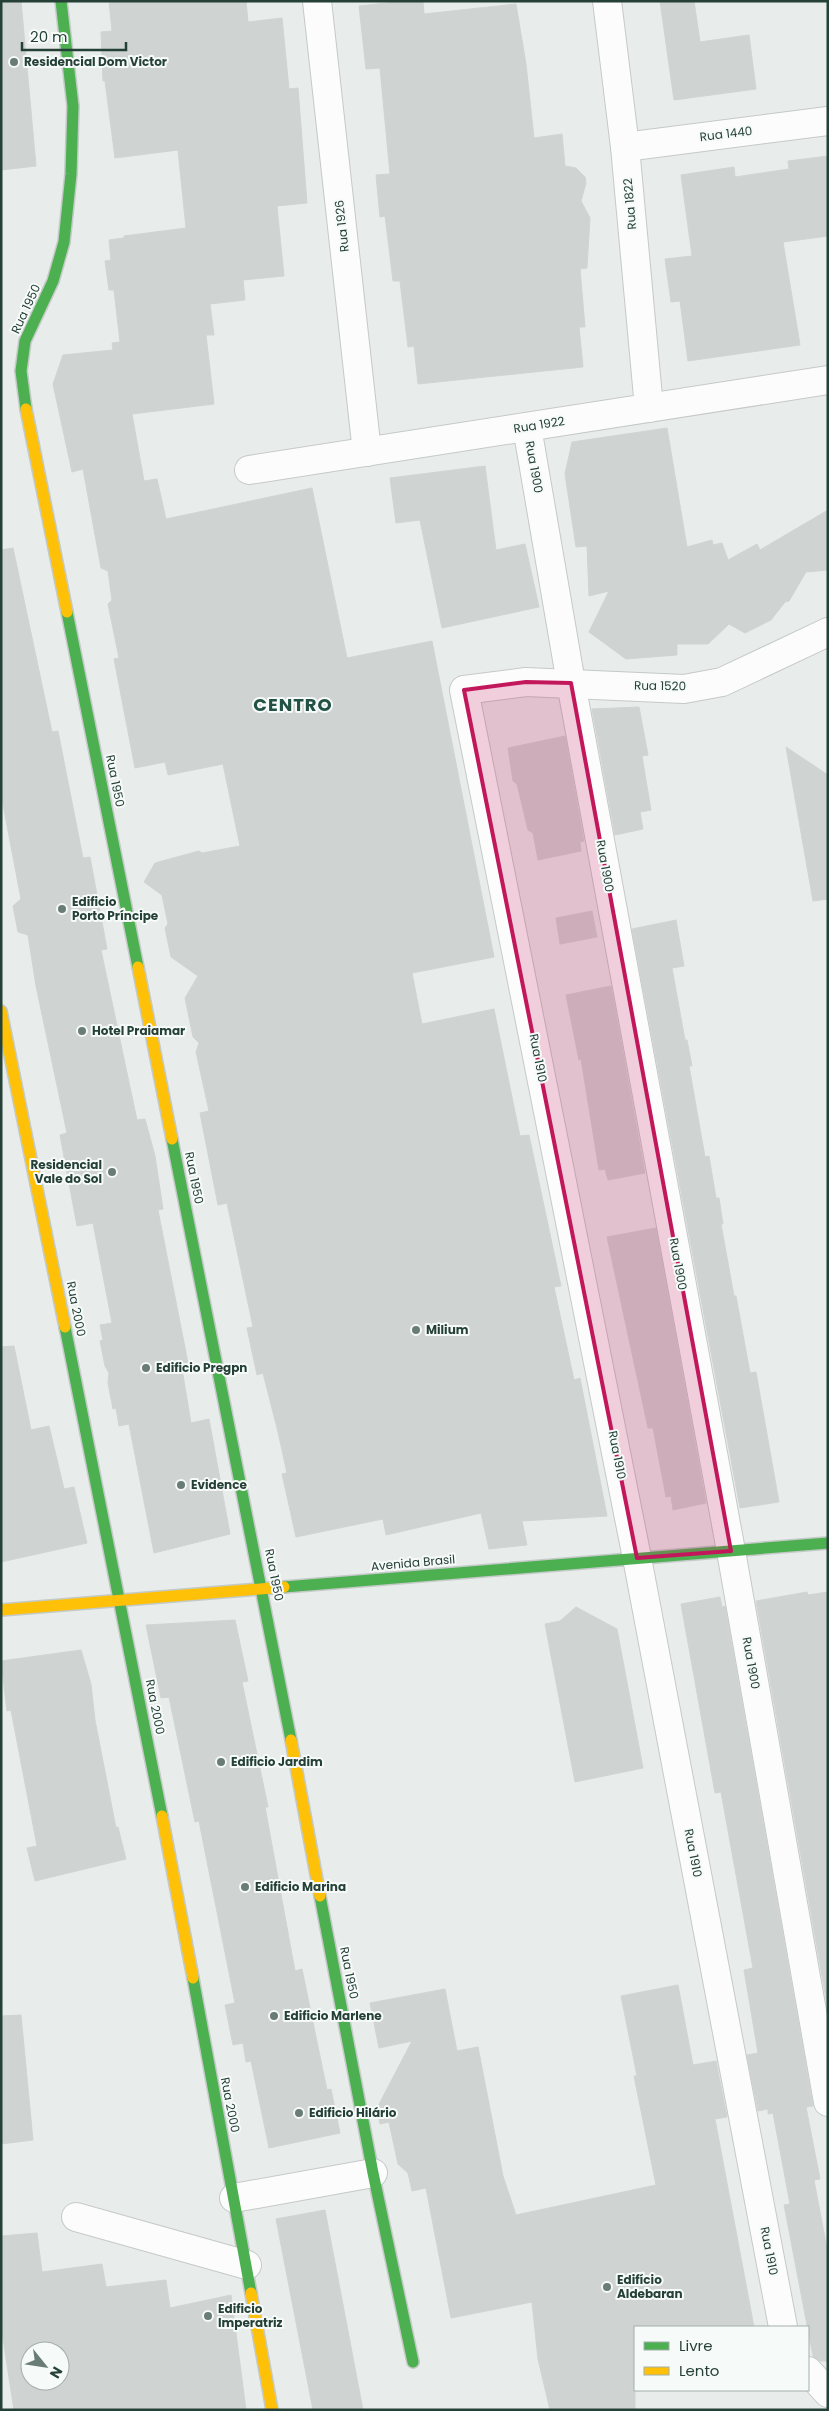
<svg xmlns="http://www.w3.org/2000/svg" width="829" height="2411" font-family="Poppins,sans-serif">
<style>
.building{fill:#cfd3d1;stroke:#d0d5d3;fill-rule:evenodd}
.lines{fill:none;stroke-linecap:round;stroke-linejoin:round}
.street-casing{stroke:#c5c9c7;stroke-width:30}
.fast-casing{stroke:#c3cac7;stroke-width:14}
.slow-casing{stroke:#c3cac7;stroke-width:14}
.street{stroke:#fcfcfc;stroke-width:28}
.fast{stroke:#4caf50;stroke-width:11}
.slow{stroke:#ffc107;stroke-width:11}
.marked{fill:#c2185b;fill-opacity:0.2;stroke:#c2185b;stroke-width:4;stroke-linejoin:round}
.poi-dot{fill:#697c76;stroke:#f6faf8;stroke-width:2}
.labels{text-anchor:middle;stroke-width:4;stroke-linejoin:round;paint-order:stroke}
.poi-label{font-size:12px;font-weight:bold;fill:#254037;stroke:#f6faf8;text-anchor:start}
.street-label{font-size:12px;fill:#254037;stroke:#f6faf8}
.district-label{font-size:18px;font-weight:bold;letter-spacing:1px;fill:#215244;stroke:#f6faf8}
</style>
<rect width="100%" height="100%" fill="#e8ecea"/>
<g class="building">
<polygon points="1,1 21,1 36,166 1,170"/>
<polygon points="109,1 246,1 248,22 282,18 289,89 298,88 307,203 277,206 284,276 243,280 245,300 210,304 214,335 206,335 214,404 132,414 144,481 157,479 166,519 312,488 347,658 432,641 494,957 412,973 422,1024 494,1009 520,1136 529,1135 561,1286 554,1287 574,1380 580,1378 607,1516 522,1521 527,1545 489,1549 481,1513 386,1535 383,1519 296,1537 282,1474 287,1473 278,1432 263,1373 257,1375 247,1328 253,1327 227,1203 218,1205 200,1113 209,1111 196,1052 199,1043 193,1037 185,998 198,976 171,957 165,928 168,924 162,895 144,882 155,863 199,851 202,853 240,846 223,764 168,775 165,762 135,768 114,659 119,658 108,604 112,600 108,571 101,568 83,469 72,472 53,384 63,355 113,350 112,343 120,342 114,290 109,290 105,261 111,260 109,240 124,238 124,236 186,228 178,150 115,158 105,81 103,81 101,32 112,31"/>
<polygon points="405,1 423,1 424,14 516,4 526,64 534,138 562,134 565,166 576,168 585,177 586,183 581,201 590,218 587,268 580,269 585,327 579,327 583,367 418,384 414,346 408,347 400,281 393,281 385,216 380,217 376,175 390,174 380,68 366,69 359,6"/>
<polygon points="660,1 694,1 700,42 749,35 756,89 674,100"/>
<polygon points="828,156 828,236 783,242 800,345 688,361 680,301 671,302 665,259 692,256 681,175 734,167 735,177 789,169 788,161"/>
<polygon points="667,428 687,547 712,540 713,545 722,543 728,560 757,544 760,550 828,510 828,570 806,572 789,601 785,602 771,620 745,633 729,624 708,644 677,644 677,655 626,659 589,632 609,591 589,596 587,546 576,547 565,474 572,442"/>
<polygon points="485,466 496,550 525,544 539,607 442,628 420,520 396,523 390,478"/>
<polygon points="13,548 52,732 58,731 83,858 90,857 107,949 101,950 137,1120 145,1119 155,1156 163,1209 158,1210 189,1368 182,1369 191,1423 209,1419 230,1534 154,1553 129,1424 119,1426 116,1408 113,1409 108,1383 109,1373 105,1366 100,1341 103,1340 100,1325 112,1323 93,1223 77,1226 60,1135 67,1133 36,986 28,935 18,932 13,906 21,899 1,794 1,550"/>
<polygon points="639,707 648,755 642,756 651,810 640,812 643,829 615,835 592,709"/>
<polygon points="565,736 584,841 580,842 581,851 538,860 533,833 528,830 517,784 513,781 508,748"/>
<polygon points="786,747 828,775 828,899 813,901"/>
<polygon points="592,911 597,937 560,944 556,918"/>
<polygon points="676,920 684,966 672,968 685,1040 687,1040 692,1066 689,1066 705,1157 709,1156 716,1198 719,1198 723,1224 721,1224 734,1296 736,1296 750,1373 756,1372 779,1502 740,1508 632,929"/>
<polygon points="611,986 645,1173 608,1180 605,1169 599,1170 581,1059 579,1060 566,995"/>
<polygon points="656,1228 706,1503 673,1510 671,1496 666,1497 653,1428 648,1428 607,1237"/>
<polygon points="14,1346 31,1430 49,1426 64,1489 74,1487 87,1543 1,1562 1,1347"/>
<polygon points="807,1592 808,1595 828,1592 828,2010 756,1601"/>
<polygon points="720,1597 722,1607 725,1606 813,2106 806,2107 820,2179 814,2180 828,2254 828,2361 820,2361 813,2356 784,2205 790,2204 773,2113 768,2114 768,2109 758,2111 747,2055 758,2053 744,1970 753,1968 721,1792 715,1793 681,1604"/>
<polygon points="576,1607 617,1629 643,1768 575,1782 545,1624 560,1621"/>
<polygon points="235,1620 248,1681 242,1682 268,1807 265,1807 295,1971 302,1969 327,2090 331,2089 340,2133 269,2148 251,2061 246,2062 243,2043 233,2045 225,2005 235,2003 199,1821 195,1822 169,1697 161,1698 146,1625"/>
<polygon points="81,1650 91,1684 95,1720 116,1828 118,1827 126,1859 35,1881 27,1848 37,1846 11,1710 7,1711 1,1661"/>
<polygon points="678,1985 693,2065 716,2061 727,2117 715,2119 754,2327 635,2327 635,2410 550,2410 538,2359 532,2302 451,2318 426,2188 412,2191 408,2173 398,2164 389,2122 380,2124 377,2108 412,2041 379,2048 370,2003 445,1989 457,2051 478,2047 503,2176 516,2215 656,2185 634,2076 637,2076 621,1996"/>
<polygon points="21,2015 33,2140 1,2144 1,2016"/>
<polygon points="325,2210 363,2410 313,2410 276,2219"/>
<path d="M37,2233L42,2272L102,2264L106,2287L166,2280L170,2308L231,2295L246,2410H14L1,2326V2236ZM30,2351H60V2381H30Z"/>
</g>
<g class="lines">
<defs>
<g id="street">
<polyline points="317,1 367,452"/>
<polyline points="607,1 625,147 649,408"/>
<polyline points="625,147 828,121"/>
<polyline points="527,427 571,683 731,1551 828,2102"/>
<polyline points="249,470 828,380"/>
<polyline points="234,2198 373,2173"/>
<polyline points="76,2217 247,2265"/>
<polyline points="783,2327 637,1558 464,690 526,682 684,689 722,682 828,632"/>
<polyline points="808,2371 828,2393"/>
</g>
<g id="fast">
<polyline points="26,409 21,371 25,341 53,281 64,242 71,174 73,106 61,1"/>
<polyline points="67,612 138,967"/>
<polyline points="172,1139 291,1740"/>
<polyline points="65,1327 162,1816"/>
<polyline points="284,1587 828,1543"/>
<polyline points="320,1896 373,2173 413,2362"/>
<polyline points="193,1978 251,2293"/>
</g>
<g id="slow">
<polyline points="26,409 67,612"/>
<polyline points="138,967 172,1139"/>
<polyline points="1,1011 65,1327"/>
<polyline points="1,1610 284,1587"/>
<polyline points="291,1740 320,1896"/>
<polyline points="162,1816 193,1978"/>
<polyline points="251,2293 272,2410"/>
</g>
</defs>
<use href="#street" class="street-casing"/>
<use href="#fast" class="fast-casing"/>
<use href="#slow" class="slow-casing"/>
<use href="#street" class="street"/>
<use href="#fast" class="fast"/>
<use href="#slow" class="slow"/>
</g>
<path class="marked" d="M526,682L571,683L731,1551L637,1558L464,690Z"/>
<g class="poi-dot">
<circle cx="14" cy="62" r="5"/>
<circle cx="62" cy="909" r="5"/>
<circle cx="82" cy="1031" r="5"/>
<circle cx="112" cy="1172" r="5"/>
<circle cx="416" cy="1330" r="5"/>
<circle cx="146" cy="1368" r="5"/>
<circle cx="181" cy="1485" r="5"/>
<circle cx="221" cy="1762" r="5"/>
<circle cx="245" cy="1887" r="5"/>
<circle cx="274" cy="2016" r="5"/>
<circle cx="299" cy="2113" r="5"/>
<circle cx="607" cy="2287" r="5"/>
<circle cx="208" cy="2316" r="5"/>
</g>
<g class="labels">
<g class="poi-label">
<text x="24" y="66">Residencial Dom Victor</text>
<text x="72" y="906">Edificio<tspan x="72" dy="14">Porto Príncipe</tspan></text>
<text x="92" y="1035">Hotel Praiamar</text>
<text x="102" y="1169" text-anchor="end">Residencial<tspan x="102" dy="14">Vale do Sol</tspan></text>
<text x="426" y="1334">Milium</text>
<text x="156" y="1372">Edificio Pregpn</text>
<text x="191" y="1489">Evidence</text>
<text x="231" y="1766">Edificio Jardim</text>
<text x="255" y="1891">Edificio Marina</text>
<text x="284" y="2020">Edificio Marlene</text>
<text x="309" y="2117">Edificio Hilário</text>
<text x="617" y="2284">Edifício<tspan x="617" dy="14">Aldebaran</tspan></text>
<text x="218" y="2313">Edificio<tspan x="218" dy="14">Imperatriz</tspan></text>
</g>
<g class="street-label">
<text transform="translate(726 134) rotate(-7)" y="4">Rua 1440</text>
<text transform="translate(630 204) rotate(-95)" y="4">Rua 1822</text>
<text transform="translate(342 226) rotate(-96)" y="4">Rua 1926</text>
<text transform="translate(26 309) rotate(-65)" y="4">Rua 1950</text>
<text transform="translate(539 425) rotate(-9)" y="4">Rua 1922</text>
<text transform="translate(534 467) rotate(80)" y="4">Rua 1900</text>
<text transform="translate(660 686) rotate(1)" y="4">Rua 1520</text>
<text transform="translate(115 781) rotate(79)" y="4">Rua 1950</text>
<text transform="translate(605 866) rotate(80)" y="4">Rua 1900</text>
<text transform="translate(538 1058) rotate(79)" y="4">Rua 1910</text>
<text transform="translate(194 1178) rotate(79)" y="4">Rua 1950</text>
<text transform="translate(678 1264) rotate(80)" y="4">Rua 1900</text>
<text transform="translate(76 1309) rotate(79)" y="4">Rua 2000</text>
<text transform="translate(617 1455) rotate(79)" y="4">Rua 1910</text>
<text transform="translate(413 1563) rotate(-5)" y="4">Avenida Brasil</text>
<text transform="translate(274 1575) rotate(79)" y="4">Rua 1950</text>
<text transform="translate(751 1663) rotate(80)" y="4">Rua 1900</text>
<text transform="translate(155 1707) rotate(79)" y="4">Rua 2000</text>
<text transform="translate(693 1853) rotate(79)" y="4">Rua 1910</text>
<text transform="translate(349 1973) rotate(79)" y="4">Rua 1950</text>
<text transform="translate(230 2105) rotate(79)" y="4">Rua 2000</text>
<text transform="translate(769 2251) rotate(79)" y="4">Rua 1910</text>
</g>
<g class="district-label">
<text x="293" y="711">CENTRO</text>
</g>
</g>
<rect width="829" height="2411" fill="none" stroke="#254037" stroke-width="5"/>
<rect x="634" y="2326" width="175" height="65" fill="#f6faf8" stroke="#a2b0ab"/>
<rect x="644" y="2342" width="25" height="8" fill="#4caf50" stroke="#a2b0ab"/>
<text x="679" y="2351" font-size="15" fill="#254037">Livre</text>
<rect x="644" y="2367" width="25" height="8" fill="#ffc107" stroke="#a2b0ab"/>
<text x="679" y="2376" font-size="15" fill="#254037">Lento</text>
<g transform="translate(45 2366) rotate(120)"><circle r="24" fill="#f6faf8" stroke="#a2b0ab"/>
<path d="M0-4L9 19L0 12L-9 19Z" fill="#697c76"/>
<text y="-8" font-size="14" font-weight="bold" text-anchor="middle" fill="#254037">N</text>
</g>
<path d="M22 42v8h104v-8" fill="none" stroke="#254037" stroke-width="2.5"/>
<text x="30" y="42" font-size="15" fill="#254037" stroke="#f6faf8" stroke-width="4" paint-order="stroke">20 m</text>
</svg>
